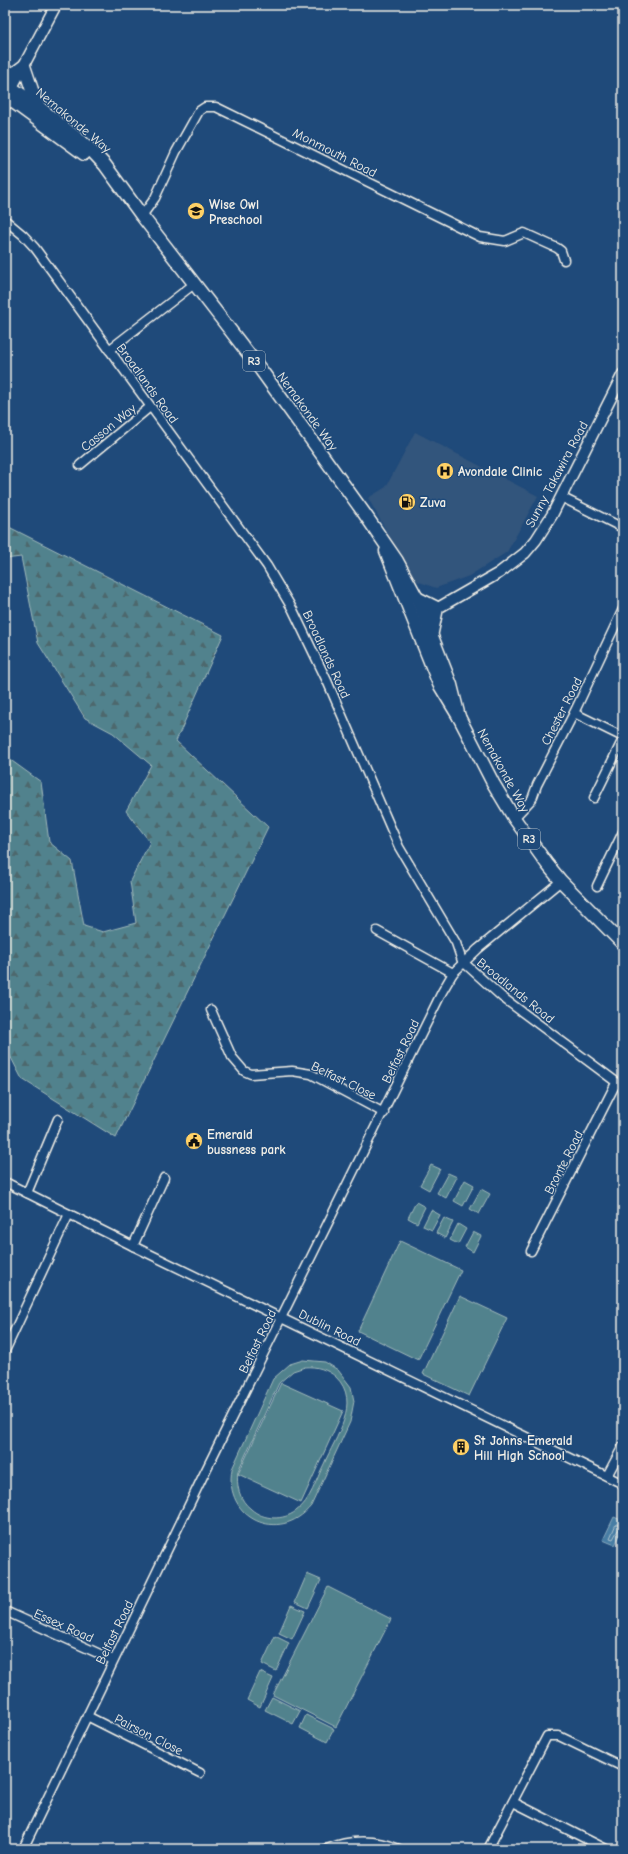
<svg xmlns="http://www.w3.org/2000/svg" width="628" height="1854" font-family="'Comic Neue',sans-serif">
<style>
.built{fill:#32547b}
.forest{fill:url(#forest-firs);stroke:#a2baba}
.pitch{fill:#51828d;stroke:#a2baba;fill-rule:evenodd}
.water{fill:#477da4;stroke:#8cabbf}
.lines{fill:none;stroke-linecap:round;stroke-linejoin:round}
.shore{stroke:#afc3cd;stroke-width:1}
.minor-casing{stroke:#f4f1e8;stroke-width:11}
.major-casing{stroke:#f4f1e8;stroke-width:13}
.highway-casing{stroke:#f4f1e8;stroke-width:15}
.minor{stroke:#1f4a7a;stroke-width:8}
.major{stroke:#1f4a7a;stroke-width:10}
.highway{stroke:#1f4a7a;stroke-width:12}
.labels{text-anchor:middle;stroke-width:3;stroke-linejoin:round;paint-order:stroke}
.shield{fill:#1f4a7a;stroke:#b4bfc7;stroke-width:1}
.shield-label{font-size:12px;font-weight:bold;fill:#f4f1e8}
.street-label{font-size:13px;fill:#f4f1e8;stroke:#1f4a7a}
.poi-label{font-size:13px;font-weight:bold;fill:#f4f1e8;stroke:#1f4a7a;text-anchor:start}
</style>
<defs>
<pattern id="forest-firs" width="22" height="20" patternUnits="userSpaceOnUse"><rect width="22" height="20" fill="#51828d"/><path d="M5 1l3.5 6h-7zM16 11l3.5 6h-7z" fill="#4d686d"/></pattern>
</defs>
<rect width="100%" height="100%" fill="#1f4a7a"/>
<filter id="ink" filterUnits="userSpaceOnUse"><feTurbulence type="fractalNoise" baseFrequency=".025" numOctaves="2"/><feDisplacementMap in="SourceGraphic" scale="8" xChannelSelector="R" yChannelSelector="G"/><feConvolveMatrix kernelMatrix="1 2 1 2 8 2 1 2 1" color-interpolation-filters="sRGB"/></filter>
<g filter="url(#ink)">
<polygon class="built" points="415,432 538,496 507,552 469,576 436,588 414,580 368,498 386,487"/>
<polygon class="forest" points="5,525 223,635 176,741 268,827 116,1138 22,1079 5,1046 5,756 41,782 49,842 72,861 84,926 103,932 136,923 130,881 150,842 126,811 151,765 113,733 85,718 38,643 21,557 5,559"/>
<g class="pitch">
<polygon points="431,1165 440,1169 429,1190 420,1185"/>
<polygon points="448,1173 457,1177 446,1198 437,1193"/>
<polygon points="465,1180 474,1185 463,1206 454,1201"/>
<polygon points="481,1189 490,1194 479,1214 470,1209"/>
<polygon points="416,1202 425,1207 417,1223 408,1218"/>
<polygon points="431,1210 440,1215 432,1230 423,1226"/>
<polygon points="444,1218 453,1222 445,1238 436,1233"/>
<polygon points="458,1224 466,1229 458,1244 450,1240"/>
<polygon points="473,1232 481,1236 473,1252 465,1247"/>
<polygon points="400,1241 461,1270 418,1360 358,1331"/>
<polygon points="460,1296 507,1318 469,1396 423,1374"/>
<path d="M303,1360L325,1362L338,1370L351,1387L354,1401L350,1422L311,1506C279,1545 223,1518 232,1469L273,1379L290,1364ZM305,1367C316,1366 327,1369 336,1377C362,1402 335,1438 324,1464C316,1479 311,1501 296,1511C283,1521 263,1520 251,1509C239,1500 236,1485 238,1471L279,1383L293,1371Z"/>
<polygon points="281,1383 343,1411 301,1503 238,1474"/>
<polygon points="307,1574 321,1580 308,1608 295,1602"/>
<polygon points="328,1587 391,1619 336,1727 273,1695"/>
<polygon points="291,1605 305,1611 292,1639 279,1633"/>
<polygon points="275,1636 289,1643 276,1671 262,1664"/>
<polygon points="260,1672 273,1678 260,1707 247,1700"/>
<polygon points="272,1697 300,1711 293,1724 265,1710"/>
<polygon points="306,1715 334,1729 327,1742 300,1728"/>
</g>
<polygon class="water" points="614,1517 623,1521 623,1529 615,1545 603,1540"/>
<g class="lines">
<polyline class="shore" points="623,1525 616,1524 610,1538 613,1539 618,1530 623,1528"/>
<defs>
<g id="minor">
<polyline points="621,5 623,6"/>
<polyline points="142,216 155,198 176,152 199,111 205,107 216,107 480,237 505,241 524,233 557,248 561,251 564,260"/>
<polyline points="5,220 23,235 35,248 267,566 293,610 328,683 399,847 456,943 462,961 502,997 623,1087"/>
<polyline points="109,350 194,284"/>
<polyline points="80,465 150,407"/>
<polyline points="561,497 623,528"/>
<polyline points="574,713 623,737"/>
<polyline points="594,798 623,739"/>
<polyline points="514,818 532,799 537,785 574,713 623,609"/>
<polyline points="597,886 623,832"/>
<polyline points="377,931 453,973"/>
<polyline points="211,1010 232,1057 244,1071 251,1074 292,1071 311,1074 384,1113"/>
<polyline points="5,1182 133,1246 623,1484"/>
<polyline points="27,1193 58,1119"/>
<polyline points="133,1246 164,1178"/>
<polyline points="531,1251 616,1083"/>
<polyline points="5,1351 69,1214"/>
<polyline points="607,1476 623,1446"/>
<polyline points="5,1611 113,1660"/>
<polyline points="87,1716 200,1773"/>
<polyline points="513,1802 606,1849"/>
<polyline points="23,1849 203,1476 442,992 453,973 478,949 561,881"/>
<path d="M327,1849C349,1839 377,1839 399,1849"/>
<polyline points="488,1849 547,1736 559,1736 623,1767"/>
</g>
<g id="major">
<polyline points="9,93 56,5"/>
<polyline points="431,612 499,573 525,553 536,540 552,515 623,374"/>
</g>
<g id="highway">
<polyline points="5,75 16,72 24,66 33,93 39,107"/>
<polyline points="5,83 40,108 89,148 105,165 142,216 261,370 364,513 397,561 417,598 451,685 459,717"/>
<polyline points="5,96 84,154"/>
<polyline points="386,551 439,684 459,717 493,783 514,818 547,864 561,881 623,944"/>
<polyline points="417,598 437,608 432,632"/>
</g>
</defs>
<use href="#minor" class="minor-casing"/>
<use href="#major" class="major-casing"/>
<use href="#highway" class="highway-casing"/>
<use href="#minor" class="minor"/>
<use href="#major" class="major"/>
<use href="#highway" class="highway"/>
</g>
</g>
<defs>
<symbol id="school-disc" viewBox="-11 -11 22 22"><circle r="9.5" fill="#ffd166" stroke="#1f4a7a"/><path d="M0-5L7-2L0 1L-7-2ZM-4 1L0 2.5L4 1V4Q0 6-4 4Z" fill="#111"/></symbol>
<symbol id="hospital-disc" viewBox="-11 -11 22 22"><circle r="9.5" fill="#ffd166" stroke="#1f4a7a"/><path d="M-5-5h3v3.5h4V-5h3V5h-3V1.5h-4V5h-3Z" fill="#111"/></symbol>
<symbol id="fuel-disc" viewBox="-11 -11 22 22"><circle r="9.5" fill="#ffd166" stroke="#1f4a7a"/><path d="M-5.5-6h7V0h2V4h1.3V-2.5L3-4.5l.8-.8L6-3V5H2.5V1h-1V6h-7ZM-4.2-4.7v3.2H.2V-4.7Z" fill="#111"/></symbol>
<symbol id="civic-disc" viewBox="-11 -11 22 22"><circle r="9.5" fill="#ffd166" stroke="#1f4a7a"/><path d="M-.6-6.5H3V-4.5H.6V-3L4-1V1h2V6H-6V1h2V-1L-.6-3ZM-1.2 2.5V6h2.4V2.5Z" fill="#111"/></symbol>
<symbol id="building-disc" viewBox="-11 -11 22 22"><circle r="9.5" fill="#ffd166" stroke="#1f4a7a"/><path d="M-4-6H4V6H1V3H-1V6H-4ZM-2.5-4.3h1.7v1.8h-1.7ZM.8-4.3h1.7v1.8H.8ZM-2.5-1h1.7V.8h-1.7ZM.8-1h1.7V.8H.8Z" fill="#111"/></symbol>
</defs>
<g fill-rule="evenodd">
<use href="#school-disc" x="186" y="201" width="20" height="20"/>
<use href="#hospital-disc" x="435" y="461" width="20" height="20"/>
<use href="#fuel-disc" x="397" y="492" width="20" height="20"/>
<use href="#civic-disc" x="184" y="1131" width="20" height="20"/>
<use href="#building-disc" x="451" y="1437" width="20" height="20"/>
</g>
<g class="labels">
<g class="shield">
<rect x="243" y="351" width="22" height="20" rx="3"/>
<rect x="518" y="829" width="22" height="20" rx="3"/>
</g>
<g class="shield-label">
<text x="254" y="365">R3</text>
<text x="529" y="843">R3</text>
</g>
<g class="street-label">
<text transform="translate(74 120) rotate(40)" y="5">Nemakonde Way</text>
<text transform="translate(335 152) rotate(27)" y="5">Monmouth Road</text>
<text transform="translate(148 383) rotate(54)" y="5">Broadlands Road</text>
<text transform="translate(308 411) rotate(54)" y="5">Nemakonde Way</text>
<text transform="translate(108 427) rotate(-39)" y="5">Casson Way</text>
<text transform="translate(556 474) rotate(-62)" y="5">Sunny Takawira Road</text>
<text transform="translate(327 654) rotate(65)" y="5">Broadlands Road</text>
<text transform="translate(561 711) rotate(-63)" y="5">Chester Road</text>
<text transform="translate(504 770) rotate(61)" y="5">Nemakonde Way</text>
<text transform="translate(516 990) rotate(39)" y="5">Broadlands Road</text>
<text transform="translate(400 1051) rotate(-64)" y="5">Belfast Road</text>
<text transform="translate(344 1080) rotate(26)" y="5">Belfast Close</text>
<text transform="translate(563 1162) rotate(-63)" y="5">Bronte Road</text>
<text transform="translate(330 1327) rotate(26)" y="5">Dublin Road</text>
<text transform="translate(257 1341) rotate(-64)" y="5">Belfast Road</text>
<text transform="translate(64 1625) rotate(24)" y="5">Essex Road</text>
<text transform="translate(114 1632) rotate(-64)" y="5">Belfast Road</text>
<text transform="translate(149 1734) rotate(27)" y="5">Pairson Close</text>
</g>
<g class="poi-label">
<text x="209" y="209">Wise Owl<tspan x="209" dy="15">Preschool</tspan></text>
<text x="458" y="476">Avondale Clinic</text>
<text x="420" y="507">Zuva</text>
<text x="207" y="1139">Emerald<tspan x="207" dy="15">bussness park</tspan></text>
<text x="474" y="1445">St Johns Emerald<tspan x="474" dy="15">Hill High School</tspan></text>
</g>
</g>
<rect width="628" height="1854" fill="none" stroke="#1f4a7a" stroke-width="20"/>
<rect x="10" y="10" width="608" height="1834" fill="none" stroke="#f4f1e8" stroke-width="1.5" filter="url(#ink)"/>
</svg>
